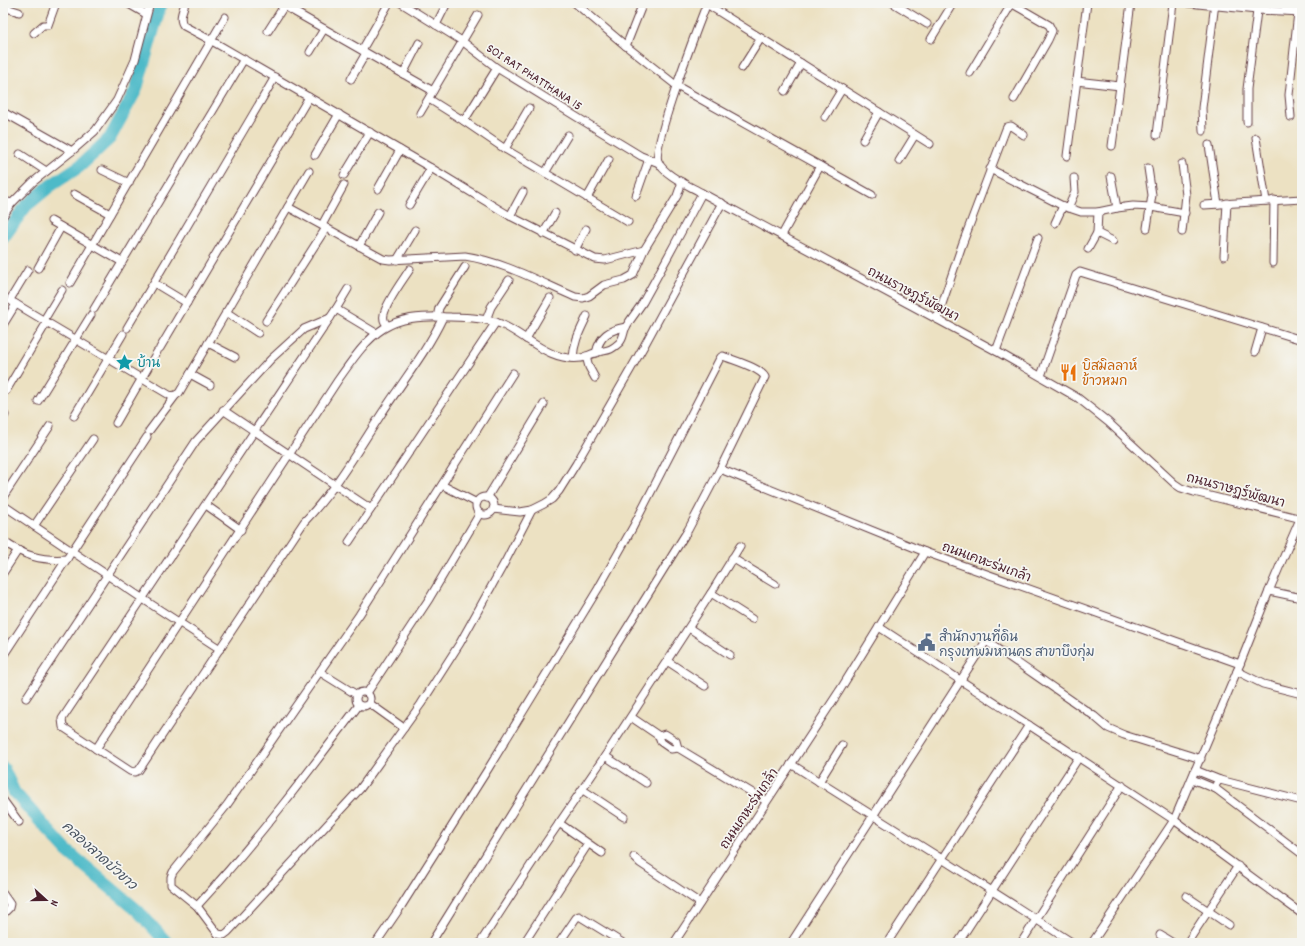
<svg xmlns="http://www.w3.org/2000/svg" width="1305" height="946" font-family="Dekko,'Playpen Sans Thai',sans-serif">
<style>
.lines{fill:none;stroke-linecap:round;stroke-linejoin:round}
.river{stroke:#4dbac8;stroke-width:13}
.minor-casing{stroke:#623c42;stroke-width:9}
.minor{stroke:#fff;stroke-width:7}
.labels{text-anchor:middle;stroke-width:3.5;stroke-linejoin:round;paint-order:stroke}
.street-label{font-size:13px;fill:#4a1f2b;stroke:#f6f6f2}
.culture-label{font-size:13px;fill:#0d838f;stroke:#f6f6f2;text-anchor:start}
.food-label{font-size:13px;fill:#c56008;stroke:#f6f6f2;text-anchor:start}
.service-label{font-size:13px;fill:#4e5e75;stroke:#f6f6f2;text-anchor:start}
.water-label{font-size:14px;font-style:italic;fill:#4b5562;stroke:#f6f6f2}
</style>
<rect width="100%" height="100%" fill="#f6f6f2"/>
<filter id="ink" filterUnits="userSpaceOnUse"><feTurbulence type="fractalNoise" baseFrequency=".025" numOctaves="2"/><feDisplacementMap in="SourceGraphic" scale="8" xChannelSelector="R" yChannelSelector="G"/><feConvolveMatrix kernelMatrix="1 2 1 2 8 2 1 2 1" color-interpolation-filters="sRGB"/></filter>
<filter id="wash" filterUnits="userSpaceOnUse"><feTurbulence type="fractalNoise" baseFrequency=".012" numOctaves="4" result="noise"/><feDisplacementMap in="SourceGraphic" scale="16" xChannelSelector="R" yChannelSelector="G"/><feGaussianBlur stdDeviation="0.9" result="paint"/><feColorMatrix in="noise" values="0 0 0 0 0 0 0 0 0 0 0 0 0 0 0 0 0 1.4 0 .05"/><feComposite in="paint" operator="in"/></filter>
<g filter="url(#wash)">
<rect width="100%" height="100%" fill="#ece1c2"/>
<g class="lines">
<g class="river">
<polyline points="3,238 26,206 50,186 80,166 110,138 136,90 161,3"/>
<polyline points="3,768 14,792 66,850 138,911 167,943"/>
</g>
</g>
</g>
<g filter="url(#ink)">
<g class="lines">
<defs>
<g id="minor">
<polyline points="127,3 146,14"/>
<path d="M185,3C183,11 178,19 184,26L212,41L431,168L510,216L595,259L605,260L644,250"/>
<polyline points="279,3 433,91"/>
<polyline points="401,3 462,41 497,68 580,119 641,156 659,163"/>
<polyline points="575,3 626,46 677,86 872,195"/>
<polyline points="705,3 930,144"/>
<path d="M707,3C698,26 652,145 658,161C663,175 690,186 702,193L996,351L1078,398L1108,422L1175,484L1181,488L1194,492L1302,519"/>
<polyline points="893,3 927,24"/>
<polyline points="1011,3 1049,25 1052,31 1048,40 1014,99"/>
<polyline points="1188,3 1257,10 1302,12"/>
<polyline points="3,7 19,12"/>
<polyline points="436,25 447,3"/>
<polyline points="268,31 284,6"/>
<polyline points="34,33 43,25 48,25 56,3"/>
<polyline points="931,39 953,3"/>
<polyline points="626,46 643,3"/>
<polyline points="362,50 389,3"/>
<polyline points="310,52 324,29"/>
<polyline points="742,68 761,38"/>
<polyline points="970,73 1012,3"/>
<polyline points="403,74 419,43"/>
<polyline points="351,79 366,53"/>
<polyline points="1076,81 1120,86"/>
<polyline points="785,91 801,63"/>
<polyline points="429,99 464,121 505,149 628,222"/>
<polyline points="3,112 72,151"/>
<polyline points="420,113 478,15"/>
<polyline points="825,117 842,89"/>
<polyline points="1291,117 1289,95 1299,3"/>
<polyline points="464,121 497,68"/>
<polyline points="1247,122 1247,89 1258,3"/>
<polyline points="1203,131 1202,108 1215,3"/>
<polyline points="1157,135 1173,3"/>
<polyline points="1256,138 1266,201"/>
<polyline points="863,140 879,112"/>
<polyline points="1209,145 1218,204"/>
<polyline points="1112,146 1131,3"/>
<polyline points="505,149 529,108"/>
<polyline points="20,154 46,171"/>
<polyline points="315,155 339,114"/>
<polyline points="1067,156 1087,3"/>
<polyline points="899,161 915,135"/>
<polyline points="990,169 1063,206 1081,212 1098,212 1117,208 1133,206 1151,207 1185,213"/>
<polyline points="102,170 129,183"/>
<polyline points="545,173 568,135"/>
<polyline points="344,175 370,132"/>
<polyline points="1111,176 1117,208"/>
<polyline points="378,189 400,150"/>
<polyline points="74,194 110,214"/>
<polyline points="636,196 649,159"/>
<polyline points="587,198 609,159"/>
<polyline points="3,201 12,203"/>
<polyline points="409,205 431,168"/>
<polyline points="1204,205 1302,199"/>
<path d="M288,207L383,259L390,260L465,256C504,262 540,282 575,297L583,298L589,296L604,285L624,280L633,275L644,250L677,196L682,182"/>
<polyline points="1068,208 1075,192 1074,178"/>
<polyline points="1098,212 1097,233 1113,241"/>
<polyline points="3,216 12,203 33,182 72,151 95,131 117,100 135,60 150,3"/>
<polyline points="510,216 523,192"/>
<polyline points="51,221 122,262"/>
<polyline points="1055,223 1063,206"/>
<polyline points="322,225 344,185"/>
<polyline points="1147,228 1152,195 1148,168"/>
<polyline points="1182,232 1186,195 1182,164"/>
<polyline points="543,234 555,213"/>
<polyline points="782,235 820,166"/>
<polyline points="359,246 378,212"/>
<polyline points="1088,249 1097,233"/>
<polyline points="575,250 586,229"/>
<polyline points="1224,256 1227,203"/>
<polyline points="397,260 415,230"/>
<polyline points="1273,263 1274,200"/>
<polyline points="38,268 61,227"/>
<polyline points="28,270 11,298 11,301 171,396 176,395 179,393 309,171"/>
<polyline points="70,283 225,17"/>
<polyline points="154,283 187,303"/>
<polyline points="94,309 244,59"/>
<polyline points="336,309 348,289"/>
<polyline points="226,312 258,333"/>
<polyline points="437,317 439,308 465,267"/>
<polyline points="937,319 962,245 1006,129 1007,127 1011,126 1024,135"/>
<polyline points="44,320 62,290"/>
<polyline points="486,320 491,307 509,280"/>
<polyline points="266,321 326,228"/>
<polyline points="3,325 16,304"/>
<path d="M387,325C384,322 383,318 384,314C387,301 403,280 410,269"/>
<polyline points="127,328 275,77"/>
<path d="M376,333L336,309L62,719L63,727L130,771L135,772L139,770L304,522C335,490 358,450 382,413C403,381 427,351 443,317"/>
<polyline points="526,339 550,298"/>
<polyline points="208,343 235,357"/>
<polyline points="160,348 309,97"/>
<polyline points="996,351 1038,238"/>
<polyline points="1255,352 1262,328"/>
<path d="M596,353C600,335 609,330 626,327"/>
<polyline points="586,356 589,367 595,378"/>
<path d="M573,358C574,341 580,331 587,316"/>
<polyline points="513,373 359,615 227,805 173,872 171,877 171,885 197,906 218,934 224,935 228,932 360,789 368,778 421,704 460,643 505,562 532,510"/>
<polyline points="190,374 210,385"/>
<polyline points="1041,376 1076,275 1080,272 1302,340"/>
<polyline points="6,391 47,322"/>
<polyline points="38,401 91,315"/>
<polyline points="223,410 371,509"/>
<polyline points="74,416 123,334"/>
<polyline points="3,418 5,415"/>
<polyline points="116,423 157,352"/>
<polyline points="149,431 176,395"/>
<polyline points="442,485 477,503"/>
<polyline points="3,497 50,426"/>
<circle cx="485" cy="506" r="9"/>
<polyline points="487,498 544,404"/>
<polyline points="3,505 143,599 220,649"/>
<polyline points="206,505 241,530"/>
<polyline points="493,509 520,512 532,510 544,504 552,499 559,491 576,464 644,346 722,203"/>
<polyline points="34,526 93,439"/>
<path d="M3,541C24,556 41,561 67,559"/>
<polyline points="349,542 496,322"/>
<polyline points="732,558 775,584"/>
<polyline points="3,573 18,550"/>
<polyline points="1269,591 1302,598"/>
<polyline points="711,593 752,619"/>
<polyline points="879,627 1174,820 1302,914"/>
<polyline points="689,628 730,655"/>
<polyline points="5,653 147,437"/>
<polyline points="667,661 705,686"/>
<polyline points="1237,671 1263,684 1302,694"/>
<polyline points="320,672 357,695"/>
<circle cx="363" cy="699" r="7"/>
<polyline points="367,693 429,599 480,513"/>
<polyline points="26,698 196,441 271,359 304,329 330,318"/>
<polyline points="369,703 404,728"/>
<polyline points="631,717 659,736 661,742 671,749 678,748 766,801"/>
<polyline points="659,736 665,734 676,741 678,748"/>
<path d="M96,749L338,380C373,330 386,314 451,317C468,317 485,318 501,324C527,336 550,362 581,358C586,357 590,354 595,353C607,349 608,353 619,343C624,339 623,332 626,327C631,318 638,310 643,302C663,266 683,229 702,193"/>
<polyline points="605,756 646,783"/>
<polyline points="791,764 942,859 1073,943"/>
<polyline points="1195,770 1220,780"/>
<polyline points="1192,779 1216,789"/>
<polyline points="819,782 842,745"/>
<polyline points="583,790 624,817"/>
<polyline points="3,800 19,822"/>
<path d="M1302,801L1220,780C1216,783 1215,785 1216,789L1302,854"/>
<polyline points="559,823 602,853"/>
<polyline points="634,857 640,863 700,903"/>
<polyline points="3,894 10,904 9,908 3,914"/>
<polyline points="1186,896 1229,925"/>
<path d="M197,906C255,843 307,774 359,705"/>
<polyline points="1160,935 1173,943"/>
<path d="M376,943L402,905L488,769L598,589L633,527L719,360L721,357L723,356C735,361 759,367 765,377L720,469"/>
<polyline points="431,943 688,530 720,469 925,552"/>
<polyline points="480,943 538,854 605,756 711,593 740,546"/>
<polyline points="524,943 588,844"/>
<polyline points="559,943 576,918 579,916 623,943"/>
<polyline points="674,943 840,690 925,552 1240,664 1269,591 1300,519"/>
<polyline points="791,943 986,641 1094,716 1108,728 1124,735 1201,759"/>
<polyline points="887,943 1029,725"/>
<polyline points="958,943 1079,757"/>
<polyline points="1021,943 1122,785"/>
<polyline points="1092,943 1174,820 1240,664"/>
<polyline points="1187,943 1238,866"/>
</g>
</defs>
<use href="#minor" class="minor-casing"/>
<use href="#minor" class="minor"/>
</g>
</g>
<defs>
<symbol id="sight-bare" viewBox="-9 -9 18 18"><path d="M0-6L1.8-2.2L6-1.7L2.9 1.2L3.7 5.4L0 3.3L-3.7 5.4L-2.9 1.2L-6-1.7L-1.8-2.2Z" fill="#0f9aa8" stroke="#f6f6f2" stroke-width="2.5" paint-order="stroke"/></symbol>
<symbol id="restaurant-bare" viewBox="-9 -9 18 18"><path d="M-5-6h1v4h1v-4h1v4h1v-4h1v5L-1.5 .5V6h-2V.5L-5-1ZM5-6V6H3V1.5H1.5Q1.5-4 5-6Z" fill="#e8710a" stroke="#f6f6f2" stroke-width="2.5" paint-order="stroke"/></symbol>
<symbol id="civic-bare" viewBox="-9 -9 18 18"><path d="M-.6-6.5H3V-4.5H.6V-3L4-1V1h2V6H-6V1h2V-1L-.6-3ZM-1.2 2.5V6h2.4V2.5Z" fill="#5c6f8a" stroke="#f6f6f2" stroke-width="2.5" paint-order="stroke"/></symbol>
</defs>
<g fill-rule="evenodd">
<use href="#sight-bare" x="112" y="350" width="25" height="25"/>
<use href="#restaurant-bare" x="1056" y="360" width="25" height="25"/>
<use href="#civic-bare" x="914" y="630" width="25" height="25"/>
</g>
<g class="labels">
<g class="street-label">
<text transform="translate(535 76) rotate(33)" y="5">SOI RAT PHATTHANA 15</text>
<text transform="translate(914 293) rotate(28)" y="5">ถนนราษฏร์พัฒนา</text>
<text transform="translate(1236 489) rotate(15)" y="5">ถนนราษฏร์พัฒนา</text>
<text transform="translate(987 561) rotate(20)" y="5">ถนนเคหะร่มเกล้า</text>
<text transform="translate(748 808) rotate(-56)" y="5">ถนนเคหะร่มเกล้า</text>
</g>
<g class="culture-label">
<text x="137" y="367">บ้าน</text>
</g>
<g class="food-label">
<text x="1082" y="370">บิสมิลลาห์<tspan x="1082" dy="15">ข้าวหมก</tspan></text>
</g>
<g class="service-label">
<text x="939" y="641">สำนักงานที่ดิน<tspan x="939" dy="15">กรุงเทพมหานคร สาขาบึงกุ่ม</tspan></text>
</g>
<g class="water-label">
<text transform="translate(100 855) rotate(42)" y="5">คลองลาดบัวขาว</text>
</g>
</g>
<rect width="1305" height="946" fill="none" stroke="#f6f6f2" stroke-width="16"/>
<g transform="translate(46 900) rotate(111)" stroke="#f6f6f2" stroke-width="3" paint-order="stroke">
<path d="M0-3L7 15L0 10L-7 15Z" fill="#4a1f2b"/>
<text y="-6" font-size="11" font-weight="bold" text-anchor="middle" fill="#4a1f2b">N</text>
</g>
</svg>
